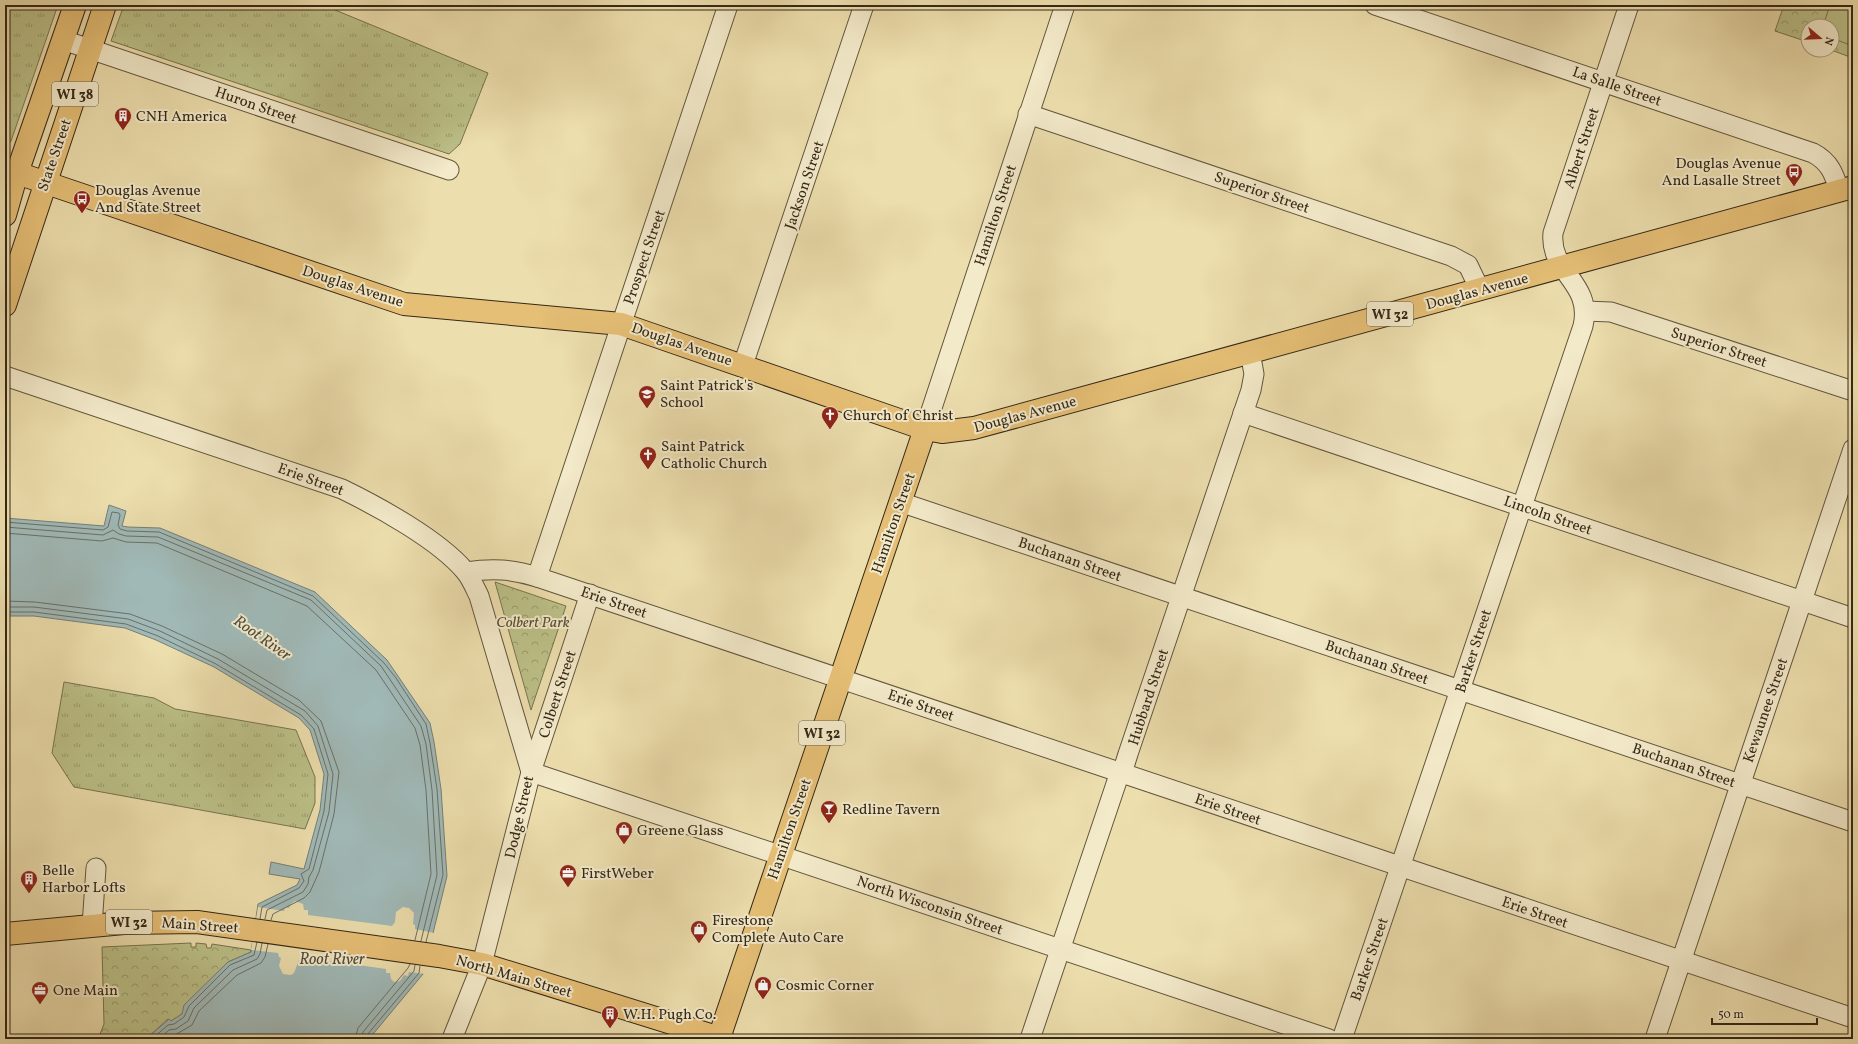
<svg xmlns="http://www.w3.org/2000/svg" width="1858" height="1044" font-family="Vollkorn,serif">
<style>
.grass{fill:url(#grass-tufts);stroke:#787450}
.forest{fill:url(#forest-crowns);stroke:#787450}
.garden{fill:#bcc088;stroke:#787450}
.water{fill:#a0b9b7;stroke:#757f77}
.pier{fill:#eddead}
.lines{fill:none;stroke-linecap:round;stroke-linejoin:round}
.shore{stroke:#6a7068;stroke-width:1}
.minor-casing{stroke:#62563d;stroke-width:21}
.major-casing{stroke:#342818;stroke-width:24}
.minor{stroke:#f3eaca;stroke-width:19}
.major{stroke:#e6bf76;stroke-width:22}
.labels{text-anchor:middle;stroke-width:4;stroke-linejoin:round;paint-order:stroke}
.shield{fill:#f3eaca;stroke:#6d624d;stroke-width:1}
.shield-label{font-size:14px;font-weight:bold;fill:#342818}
.street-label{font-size:15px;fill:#342818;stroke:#f3eaca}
.poi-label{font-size:15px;fill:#342818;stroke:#f3eaca;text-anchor:start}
.park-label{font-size:15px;font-style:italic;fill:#564e34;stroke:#f3eaca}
.water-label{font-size:16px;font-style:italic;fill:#4f4c40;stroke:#f3eaca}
</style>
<defs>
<pattern id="grass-tufts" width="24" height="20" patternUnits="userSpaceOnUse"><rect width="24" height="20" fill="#bcc088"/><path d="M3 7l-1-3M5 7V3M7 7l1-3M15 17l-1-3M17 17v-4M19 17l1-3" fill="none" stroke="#9a9c6e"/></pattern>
<pattern id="forest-crowns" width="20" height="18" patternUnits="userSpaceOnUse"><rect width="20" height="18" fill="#bcc088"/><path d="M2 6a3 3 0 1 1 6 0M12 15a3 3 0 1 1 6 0" fill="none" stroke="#9a9c6e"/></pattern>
</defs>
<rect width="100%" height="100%" fill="#eddead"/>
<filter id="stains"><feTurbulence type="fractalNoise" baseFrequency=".005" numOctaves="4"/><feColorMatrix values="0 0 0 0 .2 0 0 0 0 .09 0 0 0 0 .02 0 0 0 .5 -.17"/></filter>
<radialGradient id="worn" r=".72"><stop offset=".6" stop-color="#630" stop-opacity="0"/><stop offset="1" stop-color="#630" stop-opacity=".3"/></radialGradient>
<g class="grass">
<polygon points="5,5 58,5 11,141 5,148"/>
<polygon points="124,5 323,5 488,73 460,144 449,154 111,41"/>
<polygon points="64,682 154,698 175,709 296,730 315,777 315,803 305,829 74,787 52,753"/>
</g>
<g class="forest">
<polygon points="1784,5 1853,5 1853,58 1831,50 1832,26 1808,26 1808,42 1775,31"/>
<polygon points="495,582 566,606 531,710"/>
<polygon points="191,943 191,947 196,947 196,943 206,944 207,948 211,948 212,944 251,950 251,952 228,962 184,1008 182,1014 171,1021 168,1019 146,1039 98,1039 104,1024 102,947"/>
</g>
<polygon class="garden" points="1830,5 1853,5 1853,37 1850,45 1832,38 1832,26 1823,26"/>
<polygon class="water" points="109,505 126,511 122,526 128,527 160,528 315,592 387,660 430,723 434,742 441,789 447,876 423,974 369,1039 146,1039 169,1019 171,1021 182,1014 184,1005 228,962 251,952 258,904 297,885 300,879 269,874 271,862 304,869 320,810 324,774 310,730 299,718 214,667 156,640 125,628 34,616 5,616 5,518 104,526"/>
<polygon class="pier" points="295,901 303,904 304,910 308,910 308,915 392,926 395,922 396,912 403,907 409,908 414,913 413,924 415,925 415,929 434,933 425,974 409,972 408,976 404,975 400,981 394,982 391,979 390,973 386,973 386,969 302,957 301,960 299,960 294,973 291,975 283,974 279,966 281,958 279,957 278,953 251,950 258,907 284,911 285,907 289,908 291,904"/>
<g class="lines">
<g class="shore">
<polyline points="5,522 103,530 108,527 112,512 119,513 120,515 118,525 120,529 127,531 159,532 313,596 384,663 396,678 426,724 430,743 437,789 443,875 426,942"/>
<polyline points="5,527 103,535 113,530 119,534 126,536 158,537 311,600 381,666 421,726 426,744 432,790 437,875 421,941"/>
<polyline points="5,533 102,541 113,538 126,542 157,543 307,606 376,670 415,728 420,745 426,790 431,874 415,940"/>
<polyline points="5,601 35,602 130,614 162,626 222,654 299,700 321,721 339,772 334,814 319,872 310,892 304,898 273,914 271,920"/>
<polyline points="5,607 34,607 128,619 160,631 218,659 305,711 318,726 333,774 329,812 313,870 309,877 308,884 303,892 267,910 265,919"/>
<polyline points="5,612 34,612 126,624 158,636 216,664 301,715 314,729 328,774 324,811 309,869 301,874 304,881 299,888 262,907 260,919"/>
<polyline points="152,1039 168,1025 174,1024 184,1017 189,1006 230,965 254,955 257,942"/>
<polyline points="159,1039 169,1030 176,1029 188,1021 194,1008 233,970 257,959 260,954 262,943"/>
<polyline points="168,1039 192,1025 199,1011 237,975 261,963 265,957 268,944"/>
<polyline points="355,1039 358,1028 408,968 410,964"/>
<polyline points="361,1039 363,1032 414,971 415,965"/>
<polyline points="366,1039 367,1035 419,973 420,966"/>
</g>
<defs>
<g id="minor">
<path d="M1375,5L1813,153C1830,162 1834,174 1839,190"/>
<polyline points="63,40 449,170"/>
<polyline points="1028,114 1451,256 1468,265 1480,290"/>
<polyline points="1585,311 1611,312 1853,391"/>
<polyline points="743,365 864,5"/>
<path d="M5,376L342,489C379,507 439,540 465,571C471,578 475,588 479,596L531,772"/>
<polyline points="1243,413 1853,618"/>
<polyline points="925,429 1065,5"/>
<polyline points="900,502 1853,822"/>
<path d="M466,572C492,568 512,569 537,577L1853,1018"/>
<polyline points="537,577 728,5"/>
<polyline points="531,772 1329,1039"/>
<polyline points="92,926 96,868"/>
<polyline points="452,1039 482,964 531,772 590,594"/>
<polyline points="1030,1039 1120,772 1123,770 1128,754 1251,390 1254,374 1250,352"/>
<path d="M1342,1039L1583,326C1593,282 1549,273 1553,233L1629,5"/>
<polyline points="1655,1039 1853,449"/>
</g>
<g id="major">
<polyline points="17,173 404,304 621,324 925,429 942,432 974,428 1853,187"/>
<polyline points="5,215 17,173 75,5"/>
<polyline points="5,305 105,5"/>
<polyline points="5,934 124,923 197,922 439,956 482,964 723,1039"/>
<polyline points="719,1038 925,429"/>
</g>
</defs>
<use href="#minor" class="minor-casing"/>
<use href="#major" class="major-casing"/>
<use href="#minor" class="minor"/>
<use href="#major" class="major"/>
</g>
<defs>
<symbol id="building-pin" viewBox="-11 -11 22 30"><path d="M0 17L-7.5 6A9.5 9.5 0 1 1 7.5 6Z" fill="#8f2418" stroke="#f3eaca"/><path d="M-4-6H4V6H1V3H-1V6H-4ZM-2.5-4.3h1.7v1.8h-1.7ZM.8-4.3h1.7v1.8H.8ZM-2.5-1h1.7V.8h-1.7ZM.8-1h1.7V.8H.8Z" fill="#fff"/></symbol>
<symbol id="bus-pin" viewBox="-11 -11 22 30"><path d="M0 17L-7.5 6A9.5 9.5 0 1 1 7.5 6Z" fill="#8f2418" stroke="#f3eaca"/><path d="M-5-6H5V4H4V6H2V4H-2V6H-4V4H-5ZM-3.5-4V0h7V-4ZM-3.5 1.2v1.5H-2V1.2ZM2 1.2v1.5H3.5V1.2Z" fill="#fff"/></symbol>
<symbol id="school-pin" viewBox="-11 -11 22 30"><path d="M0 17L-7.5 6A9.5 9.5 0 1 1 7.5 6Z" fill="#8f2418" stroke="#f3eaca"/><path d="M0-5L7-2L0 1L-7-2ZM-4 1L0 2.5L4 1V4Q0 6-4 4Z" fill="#fff"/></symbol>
<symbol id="church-pin" viewBox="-11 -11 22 30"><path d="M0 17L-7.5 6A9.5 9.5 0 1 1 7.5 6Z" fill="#8f2418" stroke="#f3eaca"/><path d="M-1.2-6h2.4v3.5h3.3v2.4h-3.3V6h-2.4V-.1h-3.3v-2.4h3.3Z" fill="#fff"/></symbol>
<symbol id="bar-pin" viewBox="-11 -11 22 30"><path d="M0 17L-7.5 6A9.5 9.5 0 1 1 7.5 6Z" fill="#8f2418" stroke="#f3eaca"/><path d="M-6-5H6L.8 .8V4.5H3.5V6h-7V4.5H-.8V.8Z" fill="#fff"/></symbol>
<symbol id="shop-pin" viewBox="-11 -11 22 30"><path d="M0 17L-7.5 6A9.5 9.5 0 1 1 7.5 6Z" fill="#8f2418" stroke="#f3eaca"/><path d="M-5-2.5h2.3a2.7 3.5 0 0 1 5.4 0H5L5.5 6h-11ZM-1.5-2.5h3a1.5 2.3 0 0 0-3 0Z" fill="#fff"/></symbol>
<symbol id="office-pin" viewBox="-11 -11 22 30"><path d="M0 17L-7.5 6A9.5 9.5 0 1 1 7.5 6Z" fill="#8f2418" stroke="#f3eaca"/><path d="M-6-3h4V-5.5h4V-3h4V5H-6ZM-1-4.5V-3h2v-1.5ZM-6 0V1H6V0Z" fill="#fff"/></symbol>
</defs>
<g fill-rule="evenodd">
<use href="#building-pin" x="113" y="106" width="20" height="27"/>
<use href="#bus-pin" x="1784" y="162" width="20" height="27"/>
<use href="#bus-pin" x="72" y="189" width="20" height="27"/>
<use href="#school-pin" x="637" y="384" width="20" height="27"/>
<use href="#church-pin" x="820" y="405" width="20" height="27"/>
<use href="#church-pin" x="638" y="445" width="20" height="27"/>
<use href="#bar-pin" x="819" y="799" width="20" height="27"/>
<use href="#shop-pin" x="614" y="820" width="20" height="27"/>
<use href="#office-pin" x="558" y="863" width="20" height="27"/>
<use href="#building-pin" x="19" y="869" width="20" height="27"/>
<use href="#shop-pin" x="689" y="919" width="20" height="27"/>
<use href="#shop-pin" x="753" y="975" width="20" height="27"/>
<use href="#office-pin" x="30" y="980" width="20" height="27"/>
<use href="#building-pin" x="600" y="1004" width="20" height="27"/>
</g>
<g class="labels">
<g class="shield">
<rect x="52" y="82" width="46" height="24" rx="3"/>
<rect x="1367" y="302" width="46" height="24" rx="3"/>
<rect x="799" y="721" width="46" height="24" rx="3"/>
<rect x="106" y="910" width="46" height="24" rx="3"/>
</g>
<g class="shield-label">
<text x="75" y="99">WI 38</text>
<text x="1390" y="319">WI 32</text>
<text x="822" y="738">WI 32</text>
<text x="129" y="927">WI 32</text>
</g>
<g class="street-label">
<text transform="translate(1617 86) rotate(19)" y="5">La Salle Street</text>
<text transform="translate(256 105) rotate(19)" y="5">Huron Street</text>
<text transform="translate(1581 148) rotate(-72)" y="5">Albert Street</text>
<text transform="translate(54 155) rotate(-71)" y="5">State Street</text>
<text transform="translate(804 185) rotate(-71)" y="5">Jackson Street</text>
<text transform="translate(1262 192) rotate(19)" y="5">Superior Street</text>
<text transform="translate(995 215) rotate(-72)" y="5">Hamilton Street</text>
<text transform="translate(644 257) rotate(-71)" y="5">Prospect Street</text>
<text transform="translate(353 286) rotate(18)" y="5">Douglas Avenue</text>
<text transform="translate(1477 291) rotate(-15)" y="5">Douglas Avenue</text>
<text transform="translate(682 344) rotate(19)" y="5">Douglas Avenue</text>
<text transform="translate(1719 347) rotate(18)" y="5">Superior Street</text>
<text transform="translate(1025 414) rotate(-15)" y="5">Douglas Avenue</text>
<text transform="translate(311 479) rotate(20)" y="5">Erie Street</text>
<text transform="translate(1548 515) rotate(19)" y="5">Lincoln Street</text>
<text transform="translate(893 523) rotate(-71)" y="5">Hamilton Street</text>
<text transform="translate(1070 559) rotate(19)" y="5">Buchanan Street</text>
<text transform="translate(614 602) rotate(19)" y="5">Erie Street</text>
<text transform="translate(1473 651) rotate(-72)" y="5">Barker Street</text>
<text transform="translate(1377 662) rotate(19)" y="5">Buchanan Street</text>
<text transform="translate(557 694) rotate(-72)" y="5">Colbert Street</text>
<text transform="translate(1148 697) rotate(-72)" y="5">Hubbard Street</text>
<text transform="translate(921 705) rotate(19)" y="5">Erie Street</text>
<text transform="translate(1765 710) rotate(-71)" y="5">Kewaunee Street</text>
<text transform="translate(1684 765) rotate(19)" y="5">Buchanan Street</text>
<text transform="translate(1228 809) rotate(19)" y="5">Erie Street</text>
<text transform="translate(519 817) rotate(-77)" y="5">Dodge Street</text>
<text transform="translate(789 829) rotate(-71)" y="5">Hamilton Street</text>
<text transform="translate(930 905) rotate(19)" y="5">North Wisconsin Street</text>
<text transform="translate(1535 912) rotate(19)" y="5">Erie Street</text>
<text transform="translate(200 925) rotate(4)" y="5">Main Street</text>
<text transform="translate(1369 959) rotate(-71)" y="5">Barker Street</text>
<text transform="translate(514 976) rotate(16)" y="5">North Main Street</text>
</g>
<g class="poi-label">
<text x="136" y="121">CNH America</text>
<text x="1781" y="168" text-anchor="end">Douglas Avenue<tspan x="1781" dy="17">And Lasalle Street</tspan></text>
<text x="95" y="195">Douglas Avenue<tspan x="95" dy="17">And State Street</tspan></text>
<text x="660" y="390">Saint Patrick's<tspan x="660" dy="17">School</tspan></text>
<text x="843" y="420">Church of Christ</text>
<text x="661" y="451">Saint Patrick<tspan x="661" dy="17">Catholic Church</tspan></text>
<text x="842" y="814">Redline Tavern</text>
<text x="637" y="835">Greene Glass</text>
<text x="42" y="875">Belle<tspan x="42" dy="17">Harbor Lofts</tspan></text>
<text x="581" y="878">FirstWeber</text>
<text x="712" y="925">Firestone<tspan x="712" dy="17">Complete Auto Care</tspan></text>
<text x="776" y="990">Cosmic Corner</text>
<text x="53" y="995">One Main</text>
<text x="623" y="1019">W.H. Pugh Co.</text>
</g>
<g class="park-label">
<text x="533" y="627">Colbert Park</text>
</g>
<g class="water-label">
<text transform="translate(263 637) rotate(35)" y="6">Root River</text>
<text x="332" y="964">Root River</text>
</g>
</g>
<rect width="1858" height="1044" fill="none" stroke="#eddead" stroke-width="20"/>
<rect x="6" y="6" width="1846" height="1032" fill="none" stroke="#342818" stroke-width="2"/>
<rect x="10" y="10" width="1838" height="1024" fill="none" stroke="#342818"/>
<g transform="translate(1820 38) rotate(109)"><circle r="19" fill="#f3eaca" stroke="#a79c83"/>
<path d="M0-3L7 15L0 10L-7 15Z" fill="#8f2418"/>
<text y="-6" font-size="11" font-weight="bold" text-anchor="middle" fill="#342818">N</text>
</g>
<path d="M1712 1018v6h105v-6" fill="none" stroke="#342818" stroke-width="2"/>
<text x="1718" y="1018" font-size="12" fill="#342818" stroke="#f3eaca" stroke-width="3" paint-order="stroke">50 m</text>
<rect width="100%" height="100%" filter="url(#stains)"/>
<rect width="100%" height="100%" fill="url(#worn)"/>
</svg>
